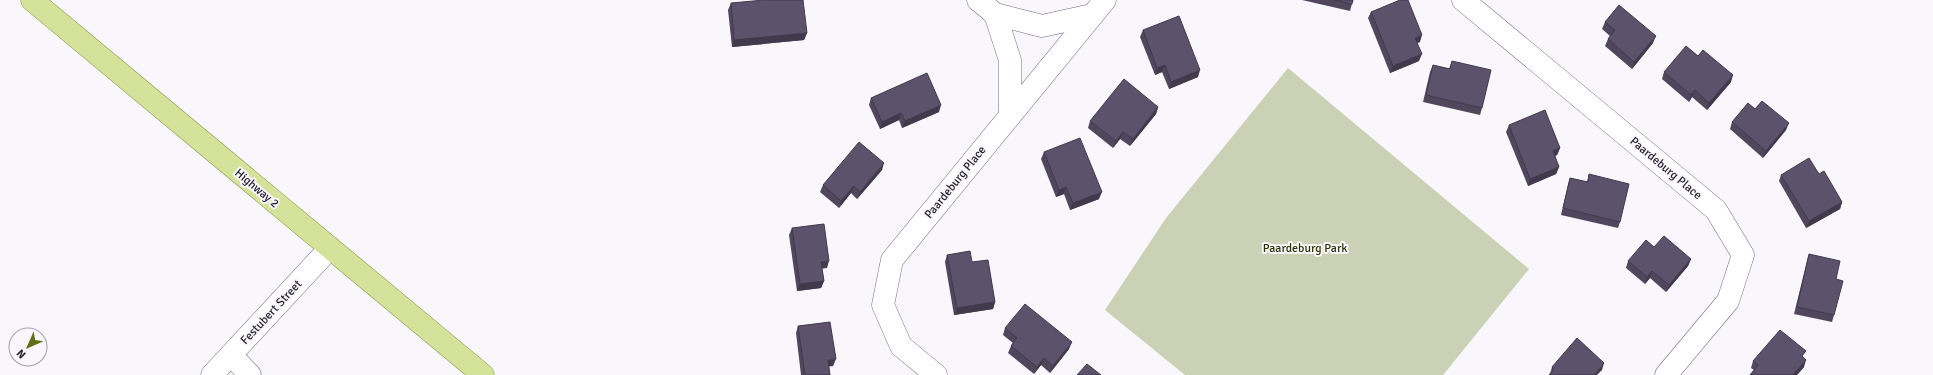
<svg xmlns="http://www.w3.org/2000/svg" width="1933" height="375" font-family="Signika,sans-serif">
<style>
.green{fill:#cad1b5}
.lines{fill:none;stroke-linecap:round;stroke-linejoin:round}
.minor-casing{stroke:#726882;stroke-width:23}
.major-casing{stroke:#849046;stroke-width:23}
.minor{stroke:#fff;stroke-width:22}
.major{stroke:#d5e29a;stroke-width:22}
.wall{fill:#50475d}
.shaded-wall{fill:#41394c}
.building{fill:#5d526c;stroke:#41394c}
.labels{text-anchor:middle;stroke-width:4;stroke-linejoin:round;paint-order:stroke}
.street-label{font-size:12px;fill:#211d28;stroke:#f9f6fc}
.park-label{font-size:12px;fill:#2b3200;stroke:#f9f6fc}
</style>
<rect width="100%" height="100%" fill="#f9f6fc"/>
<polygon class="green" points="1288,68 1529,269 1443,375 1185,375 1105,310 1166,218"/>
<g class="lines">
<defs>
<g id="minor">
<polyline points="978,0 995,14 1042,26 1092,15"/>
<polyline points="1463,0 1716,210 1743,255 1728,301 1666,375"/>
<polyline points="995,14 1010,60 1010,115"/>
<polyline points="231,355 250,375"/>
<polyline points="212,375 330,248"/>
<polyline points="936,375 901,346 883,305 892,260 1105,0"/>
</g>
<polyline id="major" points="32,0 483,375"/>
</defs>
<use href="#minor" class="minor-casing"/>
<use href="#major" class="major-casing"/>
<use href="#minor" class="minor"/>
<use href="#major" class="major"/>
</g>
<g class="wall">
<polygon points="1302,0 1353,0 1350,11"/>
<polygon points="731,3 807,33 804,40 732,47 728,10"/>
<polygon points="1371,12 1420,42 1417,43 1419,61 1390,73 1368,18"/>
<polygon points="1605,22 1653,43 1632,69 1605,46 1608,39 1610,36 1602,29"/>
<polygon points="1143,30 1198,77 1169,89 1162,72 1155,75 1140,37"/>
<polygon points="1452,61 1482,108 1480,115 1423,102 1430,72 1433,65 1449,69"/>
<polygon points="1664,72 1731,82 1707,110 1692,97 1689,102 1662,79"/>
<polygon points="871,98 939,112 902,128 899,120 880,129 869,105"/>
<polygon points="1158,107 1156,114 1130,146 1120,139 1113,148 1088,128 1090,121"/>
<polygon points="1755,109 1786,130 1763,158 1730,129 1732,122"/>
<polygon points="1509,125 1560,148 1557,155 1555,156 1559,167 1556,174 1528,186 1506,132"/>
<polygon points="1044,152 1099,199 1070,210 1064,194 1056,197 1041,159"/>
<polygon points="882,170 857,199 851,193 839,208 820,192 823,185"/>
<polygon points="1589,174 1620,222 1618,228 1561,215 1568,185 1570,178 1587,182"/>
<polygon points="1819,174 1842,202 1840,209 1806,228 1779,181 1781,175"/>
<polygon points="792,228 827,268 822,268 824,281 821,288 797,291 789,235"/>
<polygon points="1654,247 1691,259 1688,266 1666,292 1650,278 1645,284 1626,268 1628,261"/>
<polygon points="1809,254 1836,279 1834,315 1832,322 1794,314 1807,261"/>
<polygon points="947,255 972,262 995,302 993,309 954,315 945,262"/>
<polygon points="798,326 833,366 828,366 830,375 801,375 796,333"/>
<polygon points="1005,328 1069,349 1050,373 1041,365 1034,374 1008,353 1011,346 1013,343 1003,335"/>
<polygon points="1803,357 1804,367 1797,375 1750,375 1754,370 1751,368 1753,361"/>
<polygon points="1552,367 1602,370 1550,374"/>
</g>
<g class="shaded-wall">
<polygon points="807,33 804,40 732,47 734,40"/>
<polygon points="1422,35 1420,42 1413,44 1415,38"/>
<polygon points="1656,36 1653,43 1632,69 1634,62"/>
<polygon points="1422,54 1419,61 1390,73 1393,66"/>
<polygon points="1165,65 1162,72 1155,75 1157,68"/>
<polygon points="1200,70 1198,77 1169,89 1171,82"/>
<polygon points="1733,75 1731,82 1707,110 1709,103"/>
<polygon points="1695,90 1692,97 1689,102 1691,95"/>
<polygon points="941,105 939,112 902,128 905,121"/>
<polygon points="1158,107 1156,114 1130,146 1133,139"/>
<polygon points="901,113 899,120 880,129 882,122"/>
<polygon points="1789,123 1786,130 1763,158 1766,151"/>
<polygon points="1123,132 1120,139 1113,148 1116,141"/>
<polygon points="1560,148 1557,155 1550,158 1553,151"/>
<polygon points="884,163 882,170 857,199 860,192"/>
<polygon points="1559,167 1556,174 1528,186 1530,179"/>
<polygon points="854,186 851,193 839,208 841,201"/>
<polygon points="1066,187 1064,194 1056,197 1059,190"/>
<polygon points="1102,192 1099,199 1070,210 1073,203"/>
<polygon points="1842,202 1840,209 1806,228 1809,221"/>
<polygon points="1691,259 1688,266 1666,292 1669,285"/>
<polygon points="829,261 827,268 819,269 821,262"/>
<polygon points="1652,271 1650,278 1645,284 1647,277"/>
<polygon points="824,281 821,288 797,291 800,284"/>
<polygon points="995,302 993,309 954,315 957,308"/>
<polygon points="1072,342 1069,349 1050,373 1053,366"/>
<polygon points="1044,358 1041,365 1034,374 1037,367"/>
<polygon points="836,359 833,366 825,367 828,360"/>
<polygon points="1806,360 1804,367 1797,375 1793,375"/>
<polygon points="1604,363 1602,370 1597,375 1594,375"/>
</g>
<g class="building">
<polygon points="764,0 803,0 807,33 734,40 731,3"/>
<polygon points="1334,0 1353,0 1352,4"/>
<polygon points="1400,0 1408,0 1422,35 1415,38 1422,54 1393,66 1371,12"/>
<polygon points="1619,5 1656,36 1634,62 1608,39 1615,30 1605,22"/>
<polygon points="1179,16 1200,70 1171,82 1165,65 1157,68 1143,30"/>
<polygon points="1686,46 1698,56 1703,50 1733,75 1709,103 1695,90 1691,95 1664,72"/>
<polygon points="1452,61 1491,70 1482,108 1426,95 1433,65 1450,69"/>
<polygon points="927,73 941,105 905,121 901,113 882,122 871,98"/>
<polygon points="1124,79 1158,107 1133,139 1123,132 1116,141 1090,121"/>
<polygon points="1762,101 1789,123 1766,151 1732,122 1748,103 1755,109"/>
<polygon points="1545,110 1560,148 1553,151 1559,167 1530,179 1509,125"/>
<polygon points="1080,138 1102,192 1073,203 1066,187 1059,190 1044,152"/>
<polygon points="859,142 884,163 860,192 854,186 841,201 823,185"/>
<polygon points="1809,158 1819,174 1824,171 1842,202 1809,221 1781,175"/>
<polygon points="1589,174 1629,184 1620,222 1563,208 1570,178 1588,182"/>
<polygon points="824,224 829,261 821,262 824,281 800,284 792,228"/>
<polygon points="1664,236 1691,259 1669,285 1652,271 1647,277 1628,261 1646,240 1654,247"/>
<polygon points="970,251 972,262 988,260 995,302 957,308 947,255"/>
<polygon points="1809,254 1840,261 1836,279 1843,281 1834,315 1797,307"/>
<polygon points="1025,304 1072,342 1053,366 1044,358 1037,367 1011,346 1017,338 1005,328"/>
<polygon points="830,322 836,359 828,360 830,375 805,375 798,326"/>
<polygon points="1780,330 1806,351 1802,356 1806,360 1793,375 1750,375 1758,365 1753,361"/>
<polygon points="1577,338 1604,363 1594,375 1549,375 1554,369 1552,367"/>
<polygon points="1087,364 1101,375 1077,375"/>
</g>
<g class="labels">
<g class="street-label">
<text transform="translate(1666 168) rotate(40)" y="4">Paardeburg Place</text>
<text transform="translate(955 182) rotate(-51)" y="4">Paardeburg Place</text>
<text transform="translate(257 188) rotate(40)" y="4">Highway 2</text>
<text transform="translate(271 312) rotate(-47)" y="4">Festubert Street</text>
</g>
<g class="park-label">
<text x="1305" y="252">Paardeburg Park</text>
</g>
</g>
<g transform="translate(28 347) rotate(225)"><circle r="19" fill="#f9f6fc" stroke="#a39fa7"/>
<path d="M0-3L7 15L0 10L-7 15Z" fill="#606e17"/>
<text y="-6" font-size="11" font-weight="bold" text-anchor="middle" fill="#211d28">N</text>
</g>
</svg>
